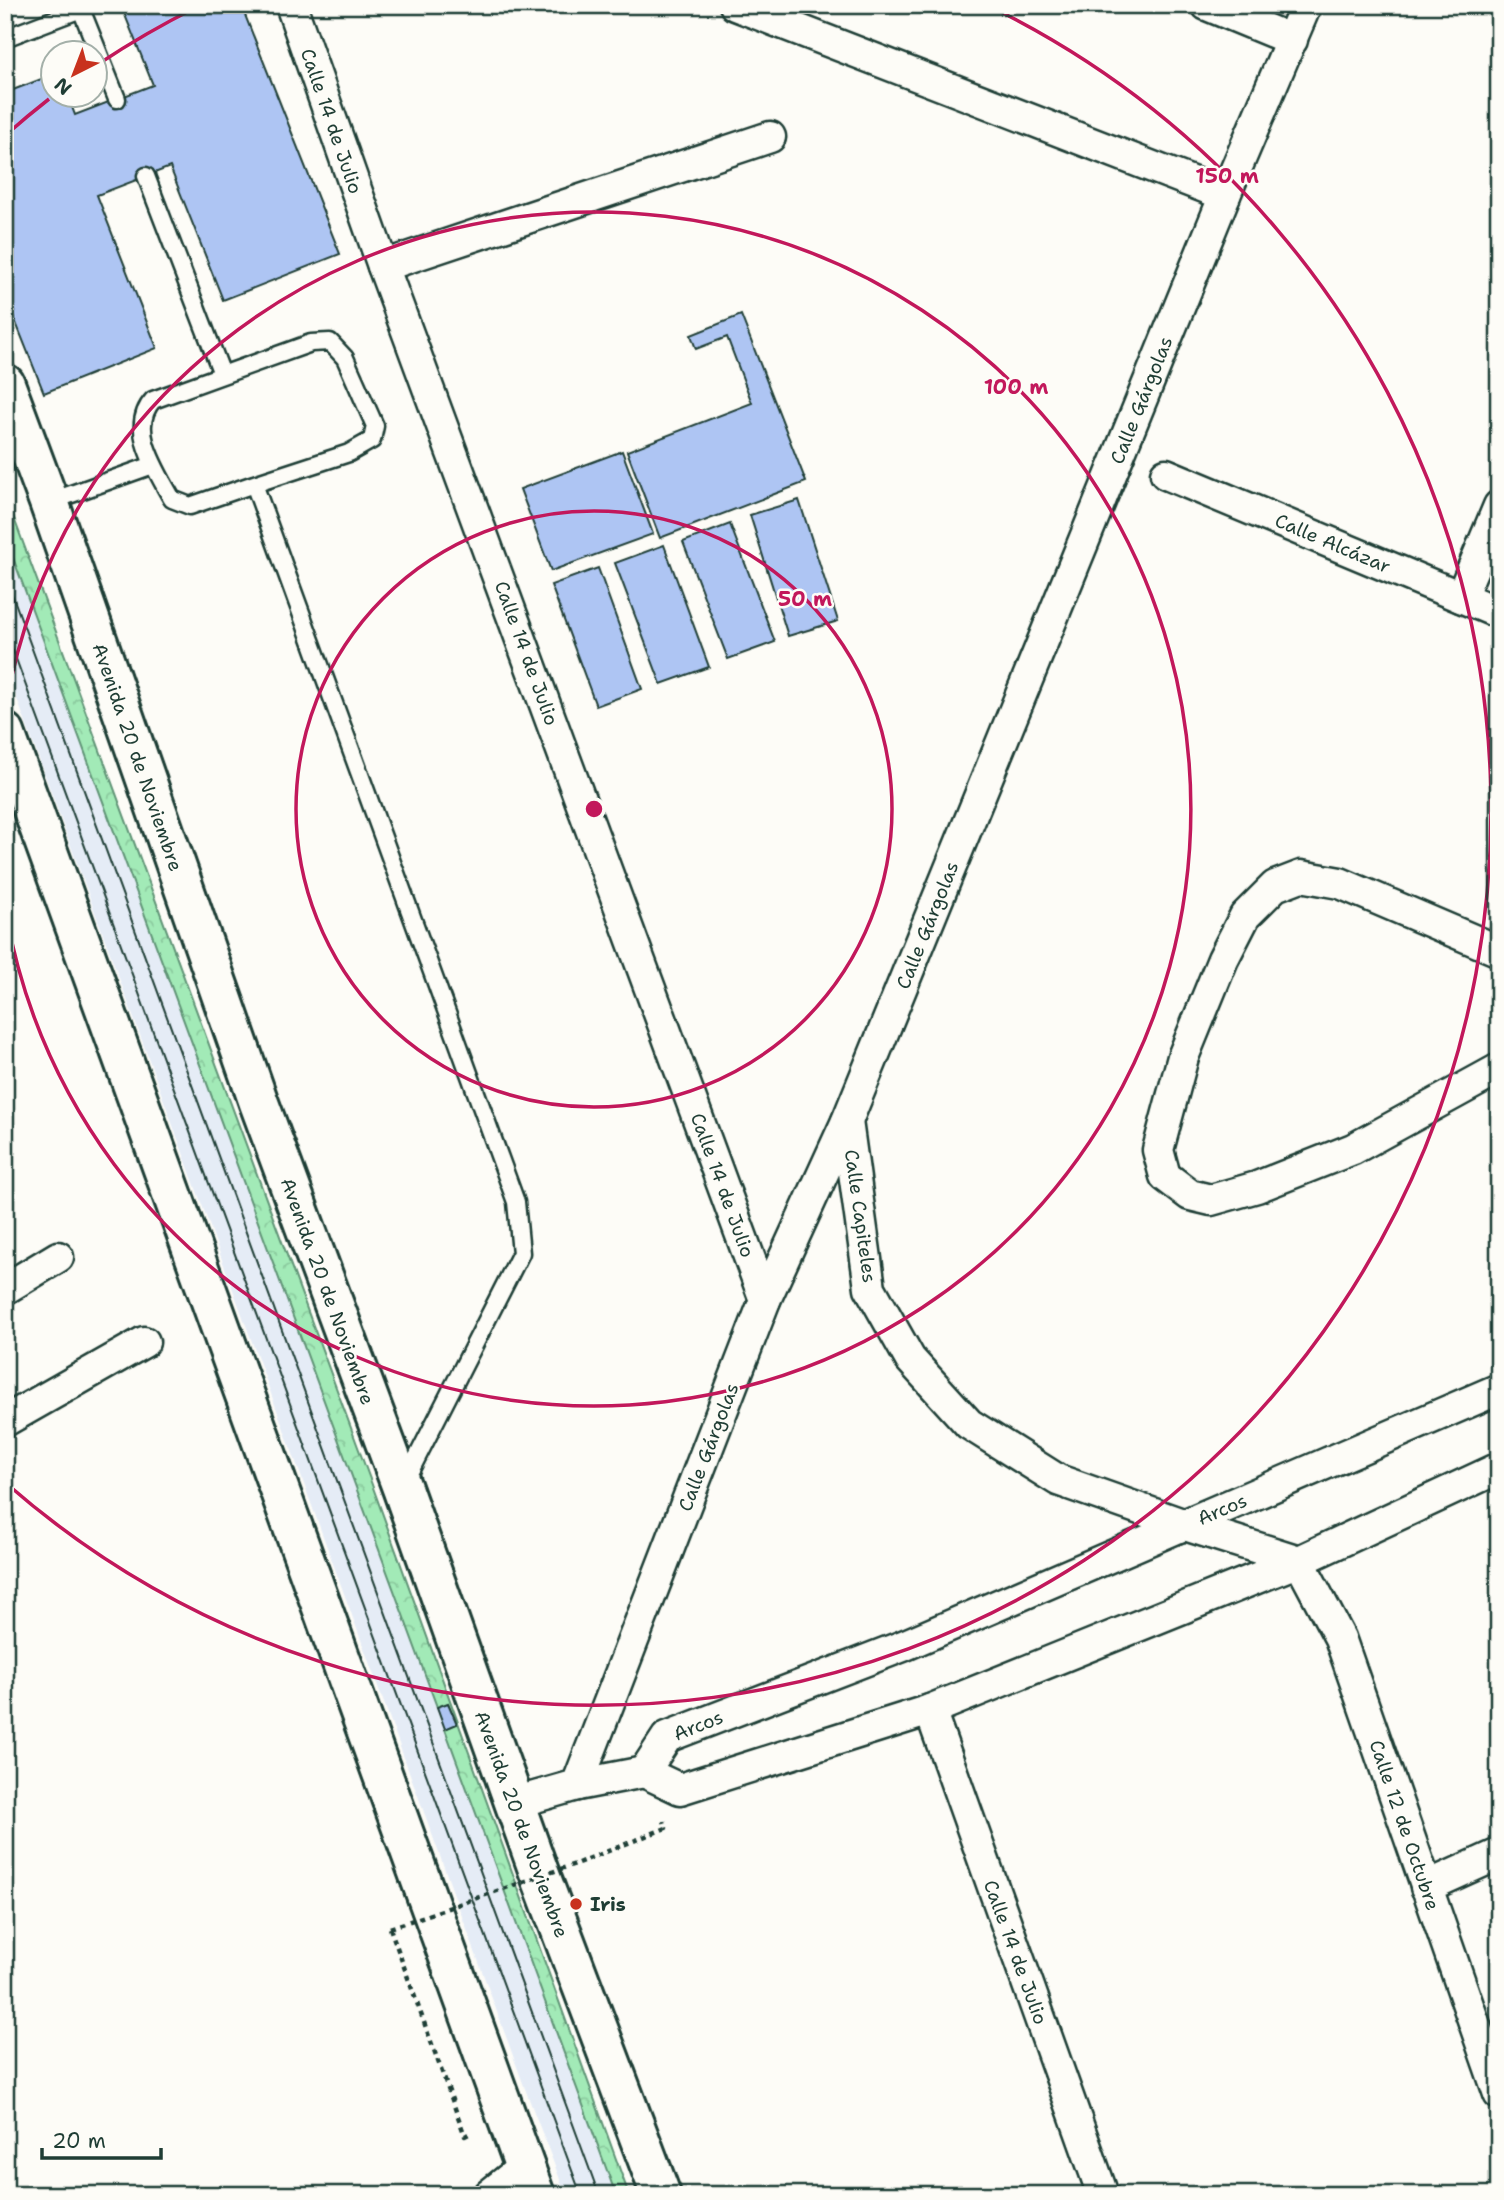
<svg xmlns="http://www.w3.org/2000/svg" width="1504" height="2200" font-family="'Shantell Sans',sans-serif">
<style>
.built{fill:#e5ecf6}
.forest{fill:url(#forest-crowns);stroke:#609476;stroke-width:2}
.building{fill:#aec5f3;stroke:#1f3d34;stroke-width:2}
.lines{fill:none;stroke-linecap:round;stroke-linejoin:round}
.lane-casing{stroke:#1f3d34;stroke-width:21}
.street-casing{stroke:#1f3d34;stroke-width:35}
.secondary-casing{stroke:#1f3d34;stroke-width:44}
.path{stroke:#1f3d34;stroke-width:4.5;stroke-dasharray:5 5;stroke-linecap:butt}
.lane{stroke:#fdfcf7;stroke-width:16}
.street{stroke:#fdfcf7;stroke-width:30}
.secondary{stroke:#fdfcf7;stroke-width:38}
.tram{stroke:#1f3d34;stroke-width:2}
.path-bridge{stroke:#1f3d34;stroke-width:4.5;stroke-dasharray:5 5;stroke-linecap:butt}
.ring{fill:none;stroke:#c2185b;stroke-width:3.5}
.poi-dot{fill:#c8321e;stroke:#fdfcf7;stroke-width:2.5}
.labels{text-anchor:middle;stroke-width:5;stroke-linejoin:round;paint-order:stroke}
.street-label{font-size:19px;fill:#1f3d34;stroke:#fdfcf7}
.poi-label{font-size:19px;font-weight:bold;fill:#1f3d34;stroke:#fdfcf7;text-anchor:start}
.centre{fill:#c2185b;stroke:#fdfcf7;stroke-width:3.5}
.ring-label{font-size:21px;text-anchor:middle;font-weight:bold;fill:#c2185b;stroke:#fdfcf7;stroke-width:5;stroke-linejoin:round;paint-order:stroke}
</style>
<defs>
<pattern id="forest-crowns" width="20" height="18" patternUnits="userSpaceOnUse" patternTransform="scale(1.75)"><rect width="20" height="18" fill="#a2eab7"/><path d="M2 6a3 3 0 1 1 6 0M12 15a3 3 0 1 1 6 0" fill="none" stroke="#8bca9e"/></pattern>
</defs>
<rect width="100%" height="100%" fill="#fdfcf7"/>
<filter id="ink" filterUnits="userSpaceOnUse"><feTurbulence type="fractalNoise" baseFrequency=".0143" numOctaves="2"/><feDisplacementMap in="SourceGraphic" scale="14" xChannelSelector="R" yChannelSelector="G"/><feConvolveMatrix kernelMatrix="1 2 1 2 8 2 1 2 1" color-interpolation-filters="sRGB"/></filter>
<g filter="url(#ink)">
<polygon class="built" points="5,536 210,1086 616,2195 566,2195 524,2086 5,666"/>
<polygon class="forest" points="5,494 371,1482 629,2195 616,2195 445,1729 456,1724 448,1703 437,1707 5,536"/>
<g class="building">
<polygon points="121,5 241,5 340,254 223,300 170,167 97,195 157,348 44,393 5,295 5,93 52,75 52,94 67,94 75,115 153,85"/>
<polygon points="741,315 806,482 660,538 627,451 752,403 727,337 696,349 691,335"/>
<polygon points="622,451 653,534 551,571 520,489"/>
<polygon points="799,500 838,621 788,636 750,515"/>
<polygon points="730,524 775,642 728,659 683,542"/>
<polygon points="664,545 709,667 661,684 615,563"/>
<polygon points="598,568 642,689 596,706 551,585"/>
<polygon points="448,1703 457,1724 445,1729 437,1707"/>
</g>
<g class="lines">
<defs>
<g id="lane">
<polyline points="5,38 81,9 117,99"/>
<polyline points="146,176 222,374"/>
<path d="M254,484L349,453L372,440L375,426L345,358L330,342L311,343L153,400C127,428 157,471 172,499L190,506L254,484L516,1202L521,1253L405,1481"/>
<polyline points="49,502 153,465"/>
</g>
<g id="street">
<polyline points="291,5 383,266 765,1300"/>
<polyline points="735,5 1225,195"/>
<polyline points="1207,5 1292,40"/>
<polyline points="383,266 770,137"/>
<polyline points="1166,474 1499,613"/>
<polyline points="1461,597 1499,506"/>
<polyline points="1499,951 1340,883 1301,876 1275,886 1245,916 1223,959 1183,1057 1158,1150 1165,1176 1190,1195 1211,1200 1257,1187 1353,1149 1499,1069"/>
<polyline points="847,1121 870,1288 910,1359 969,1424 1058,1480 1185,1525 1299,1561 1340,1638 1499,2094"/>
<polyline points="5,1289 58,1257"/>
<polyline points="5,1421 144,1342"/>
<polyline points="930,1710 1103,2195"/>
<polyline points="644,1772 667,1737 903,1646 1499,1389"/>
<polyline points="644,1772 680,1789 930,1710 1299,1561 1499,1468"/>
<polyline points="577,1785 644,1772"/>
<polyline points="514,1803 577,1785 765,1300 847,1121 1225,195 1306,5"/>
<polyline points="1426,1887 1499,1854"/>
<polyline points="489,2195 525,2166"/>
</g>
<g id="secondary">
<polyline points="5,384 49,502 259,1103 402,1488 540,1875 661,2195"/>
<polyline points="5,733 535,2195"/>
</g>
</defs>
<use href="#lane" class="lane-casing"/>
<use href="#street" class="street-casing"/>
<use href="#secondary" class="secondary-casing"/>
<g class="path">
<polyline points="578,1863 666,1828 664,1821"/>
<polyline points="390,1928 465,2136 471,2133"/>
</g>
<use href="#lane" class="lane"/>
<use href="#street" class="street"/>
<use href="#secondary" class="secondary"/>
<g class="tram">
<polyline points="5,575 599,2195"/>
<polyline points="5,629 581,2195"/>
</g>
<polyline class="path-bridge" points="390,1928 578,1863"/>
</g>
</g>
<g class="ring">
<circle cx="594" cy="809" r="298"/>
<path d="M6 705A597 597 0 1 1 6 913"/>
<path d="M7 134A895 895 0 0 1 49 99M100 63A895 895 0 0 1 195 8M993 8A895 895 0 1 1 7 1484"/>
</g>
<circle class="poi-dot" cx="576" cy="1904" r="7"/>
<g class="labels">
<g class="street-label">
<text transform="translate(332 121) rotate(71)" y="7">Calle 14 de Julio</text>
<text transform="translate(1141 400) rotate(-68)" y="7">Calle Gárgolas</text>
<text transform="translate(1333 543) rotate(23)" y="7">Calle Alcázar</text>
<text transform="translate(527 653) rotate(70)" y="7">Calle 14 de Julio</text>
<text transform="translate(138 757) rotate(71)" y="7">Avenida 20 de Noviembre</text>
<text transform="translate(927 925) rotate(-68)" y="7">Calle Gárgolas</text>
<text transform="translate(723 1185) rotate(70)" y="7">Calle 14 de Julio</text>
<text transform="translate(861 1216) rotate(82)" y="7">Calle Capiteles</text>
<text transform="translate(328 1291) rotate(70)" y="7">Avenida 20 de Noviembre</text>
<text transform="translate(708 1447) rotate(-69)" y="7">Calle Gárgolas</text>
<text transform="translate(1222 1509) rotate(-23)" y="7">Arcos</text>
<text transform="translate(698 1725) rotate(-22)" y="7">Arcos</text>
<text transform="translate(522 1824) rotate(70)" y="7">Avenida 20 de Noviembre</text>
<text transform="translate(1405 1825) rotate(71)" y="7">Calle 12 de Octubre</text>
<text transform="translate(1016 1952) rotate(70)" y="7">Calle 14 de Julio</text>
</g>
<g class="poi-label">
<text x="590" y="1911">Iris</text>
</g>
</g>
<circle cx="594" cy="809" r="10" class="centre"/>
<g class="ring-label">
<text x="1227" y="183">150 m</text>
<text x="1016" y="394">100 m</text>
<text x="805" y="606">50 m</text>
</g>
<rect width="1504" height="2200" fill="none" stroke="#fdfcf7" stroke-width="28"/>
<rect x="14" y="14" width="1476" height="2172" fill="none" stroke="#1f3d34" stroke-width="2.5" filter="url(#ink)"/>
<g transform="translate(74 74) rotate(222)"><circle r="33" fill="#fdfcf7" stroke="#a4b0a9" stroke-width="2"/>
<path d="M0-5L12 26L0 18L-12 26Z" fill="#c8321e"/>
<text y="-10" font-size="19" font-weight="bold" text-anchor="middle" fill="#1f3d34">N</text>
</g>
<path d="M42 2148v10h119v-10" fill="none" stroke="#1f3d34" stroke-width="3.5"/>
<text x="52" y="2148" font-size="21" fill="#1f3d34" stroke="#fdfcf7" stroke-width="5" paint-order="stroke">20 m</text>
</svg>
